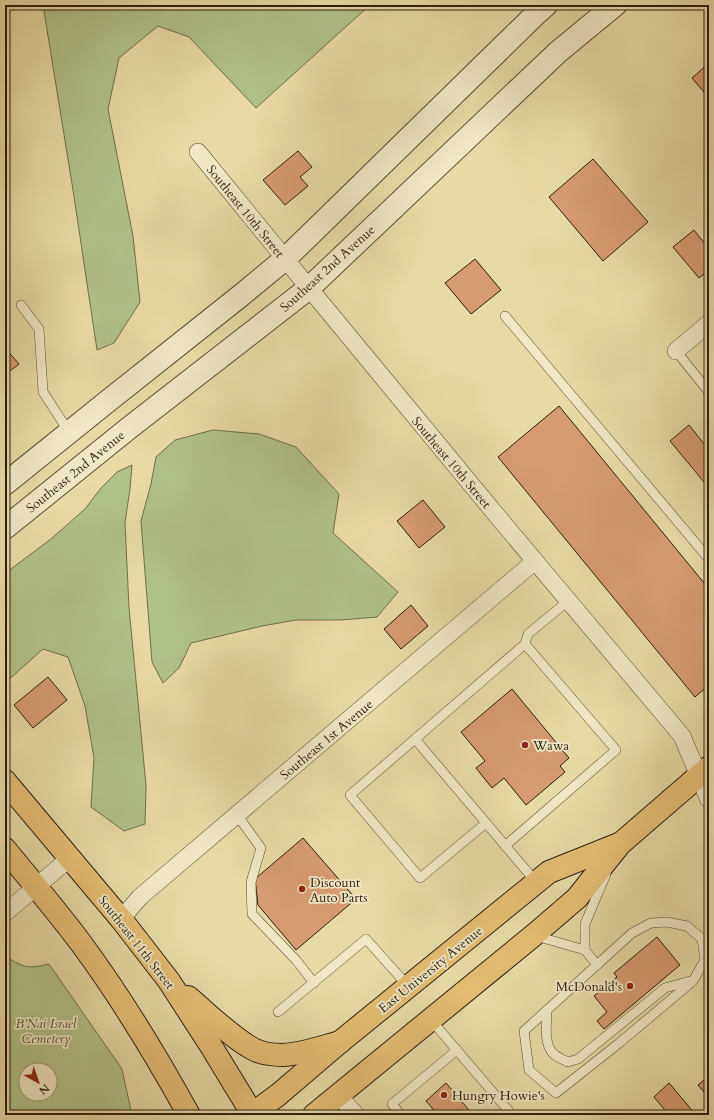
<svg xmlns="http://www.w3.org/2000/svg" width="714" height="1120" font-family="Cardo,serif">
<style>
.green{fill:#b1c18a;stroke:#6e6f4c;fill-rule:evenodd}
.building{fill:#d69b72;stroke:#2b1d0e}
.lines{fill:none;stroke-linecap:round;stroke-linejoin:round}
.service-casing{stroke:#5a4c34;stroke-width:10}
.minor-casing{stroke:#5a4c34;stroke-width:18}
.tertiary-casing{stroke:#5a4c34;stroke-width:24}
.primary-casing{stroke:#2b1d0e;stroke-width:24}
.trunk-casing{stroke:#2b1d0e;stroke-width:24}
.service{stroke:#f0e7c5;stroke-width:9}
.minor{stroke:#f0e7c5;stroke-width:17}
.tertiary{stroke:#f0e7c5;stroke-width:22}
.primary{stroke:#e4bd73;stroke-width:22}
.trunk{stroke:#e4bd73;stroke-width:22}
.poi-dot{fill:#8f2418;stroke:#f0e7c5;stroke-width:1.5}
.labels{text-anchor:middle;stroke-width:3.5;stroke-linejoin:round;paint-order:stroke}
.street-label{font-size:13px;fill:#2b1d0e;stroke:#f0e7c5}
.poi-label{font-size:13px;fill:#2b1d0e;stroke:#f0e7c5;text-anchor:start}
.park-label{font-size:13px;font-style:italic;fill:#534e33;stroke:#f0e7c5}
</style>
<rect width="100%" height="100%" fill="#e8daa6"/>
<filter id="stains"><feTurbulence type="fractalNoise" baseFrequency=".005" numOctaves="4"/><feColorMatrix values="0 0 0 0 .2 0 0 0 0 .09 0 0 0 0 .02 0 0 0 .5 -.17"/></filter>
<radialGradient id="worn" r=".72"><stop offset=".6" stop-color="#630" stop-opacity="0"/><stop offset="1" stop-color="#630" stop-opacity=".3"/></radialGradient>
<g class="green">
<polygon points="43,5 370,5 256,108 189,37 158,26 119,58 108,109 133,236 140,302 114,343 97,350 73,190"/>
<polygon points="213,430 259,434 296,447 339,494 333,533 398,592 377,617 341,620 296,620 262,626 191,643 179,668 163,683 152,662 141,521 151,484 156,457 175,440"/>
<polygon points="132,465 130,489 125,523 129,608 146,785 145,824 124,831 91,807 94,758 85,706 68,657 43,649 5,683 5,575 7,572 51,539 85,509 101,488 117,472"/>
<path d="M10,959C26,969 31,968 49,964L122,1069L132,1115H5V963ZM26,1070H50V1094H26Z"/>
</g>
<g class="building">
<polygon points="709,63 709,98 692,78"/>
<polygon points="298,151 312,167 300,177 308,186 285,205 263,180"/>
<polygon points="593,159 648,222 603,261 549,197"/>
<polygon points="694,230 709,249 709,270 699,278 673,247"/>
<polygon points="475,259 501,290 471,314 445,283"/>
<polygon points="5,348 19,364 5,375"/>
<polygon points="559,406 709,589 709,685 695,697 498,457"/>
<polygon points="689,425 709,450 709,488 670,441"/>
<polygon points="423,500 445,527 419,548 397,521"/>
<polygon points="411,605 428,626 401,649 384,629"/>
<polygon points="48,677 67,700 33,728 14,705"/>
<polygon points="512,689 569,758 560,766 565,772 526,805 504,778 492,788 476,768 485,761 461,732"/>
<polygon points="303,838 356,899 296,950 258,905 255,879"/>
<polygon points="657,937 680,965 604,1029 597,1021 607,1012 594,996 617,977 614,973"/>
<polygon points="709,1076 709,1098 698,1085"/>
<polygon points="446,1083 452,1090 473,1115 438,1115 426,1101"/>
<polygon points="669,1083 696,1115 669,1115 654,1097"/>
</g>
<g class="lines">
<defs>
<g id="service">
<polyline points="21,305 39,329 43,392 69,432"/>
<polyline points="505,316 709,559"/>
<polyline points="676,351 709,392"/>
<polyline points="525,644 528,634 568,601"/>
<polyline points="415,739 525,644 616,750 505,846"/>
<polyline points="237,815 261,848 251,882 252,914 296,960 314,983"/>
<polyline points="486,823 420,878 350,795 415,739 536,882"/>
<polygon points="667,922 687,926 702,939 705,960 693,981 618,1044 556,1093 529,1070 524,1031 632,933 651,923"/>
<polyline points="536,936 585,950 597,965"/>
<polyline points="585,950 585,924 606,874"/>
<path d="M547,1010C547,1022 544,1038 550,1049C553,1056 562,1059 568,1062L578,1059L665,988L690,981"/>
<polyline points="278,1012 366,939 408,986"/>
<polyline points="431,1020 508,1110 502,1115"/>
<polyline points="401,1115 392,1104 457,1050"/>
</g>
<g id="minor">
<polyline points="198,152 309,288 498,517 682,736 709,800"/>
<polyline points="676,351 709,323"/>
<polyline points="5,913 70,858"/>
<polyline points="121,919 140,897 535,561"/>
<polyline points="338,1095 356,1115"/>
</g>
<g id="tertiary">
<polyline points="5,484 108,401 239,297 285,259 536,14 546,5"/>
<polyline points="5,528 129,428 309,288 558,52 615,5"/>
</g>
<g id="primary">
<polyline points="252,1114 278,1095 340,1042 549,872 619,844"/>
<polyline points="314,1115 534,935 577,898 620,844 709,767"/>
</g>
<g id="trunk">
<polyline points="5,781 121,919 169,981 211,1046 253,1115"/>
<path d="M5,849C31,881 58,912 83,946C122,999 157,1057 189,1115"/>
<path d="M188,997C207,1013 231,1037 253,1049C262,1054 273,1055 283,1055C302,1054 322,1047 340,1042"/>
</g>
</defs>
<use href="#service" class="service-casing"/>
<use href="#minor" class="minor-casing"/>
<use href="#tertiary" class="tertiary-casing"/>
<use href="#primary" class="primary-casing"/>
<use href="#trunk" class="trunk-casing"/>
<use href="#service" class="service"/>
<use href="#minor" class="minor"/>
<use href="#tertiary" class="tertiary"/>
<use href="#primary" class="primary"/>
<use href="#trunk" class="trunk"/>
</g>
<g class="poi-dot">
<circle cx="525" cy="745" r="4"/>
<circle cx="302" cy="889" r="4"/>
<circle cx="630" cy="986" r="4"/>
<circle cx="444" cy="1095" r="4"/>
</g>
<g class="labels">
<g class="street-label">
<text transform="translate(246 211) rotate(51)" y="5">Southeast 10th Street</text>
<text transform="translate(327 268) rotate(-42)" y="5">Southeast 2nd Avenue</text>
<text transform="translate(452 462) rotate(50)" y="5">Southeast 10th Street</text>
<text transform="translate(75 471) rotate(-39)" y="5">Southeast 2nd Avenue</text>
<text transform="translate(326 739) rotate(-40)" y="5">Southeast 1st Avenue</text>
<text transform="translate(137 942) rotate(52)" y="5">Southeast 11th Street</text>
<text transform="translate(430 969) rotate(-39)" y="5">East University Avenue</text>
</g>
<g class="poi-label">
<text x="533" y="750">Wawa</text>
<text x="310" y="887">Discount<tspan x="310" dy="15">Auto Parts</tspan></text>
<text x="622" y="991" text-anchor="end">McDonald's</text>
<text x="452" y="1100">Hungry Howie's</text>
</g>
<g class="park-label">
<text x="46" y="1028">B’Nai Israel<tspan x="46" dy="15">Cemetery</tspan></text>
</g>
</g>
<rect width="714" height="1120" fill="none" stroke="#e8daa6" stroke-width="20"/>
<rect x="6" y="6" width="702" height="1108" fill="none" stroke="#2b1d0e" stroke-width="2"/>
<rect x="10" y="10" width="694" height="1100" fill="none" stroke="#2b1d0e"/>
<g transform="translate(38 1082) rotate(140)"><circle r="19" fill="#f0e7c5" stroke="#a1967c"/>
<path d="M0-3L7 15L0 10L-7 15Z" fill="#8f2418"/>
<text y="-6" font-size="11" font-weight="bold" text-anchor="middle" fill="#2b1d0e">N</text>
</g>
<rect width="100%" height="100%" filter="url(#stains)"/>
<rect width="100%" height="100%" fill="url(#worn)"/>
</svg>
